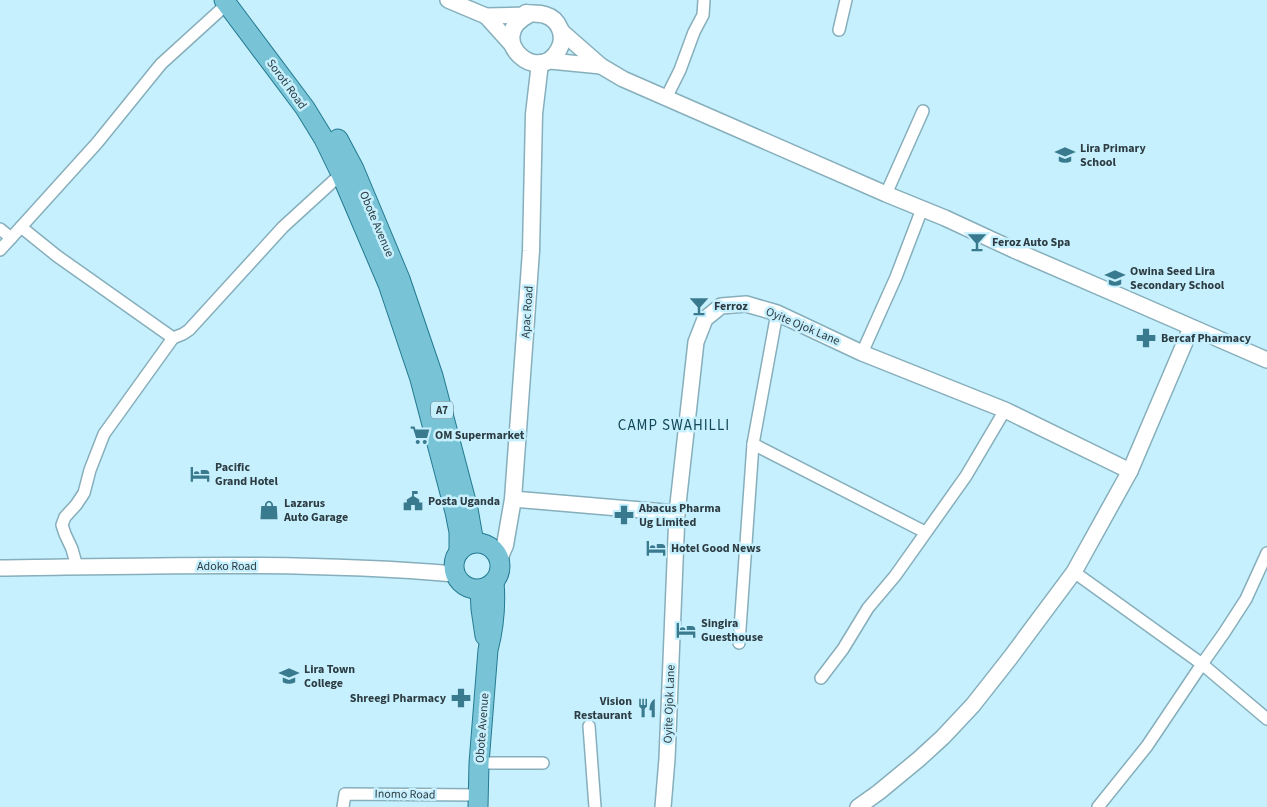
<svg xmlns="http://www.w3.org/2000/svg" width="1267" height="807" font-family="'Source Sans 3',sans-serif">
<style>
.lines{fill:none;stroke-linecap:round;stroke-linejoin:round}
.minor-casing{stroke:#86aebb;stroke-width:14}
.tertiary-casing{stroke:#86aebb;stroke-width:18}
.secondary-casing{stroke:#86aebb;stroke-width:19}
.primary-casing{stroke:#237a91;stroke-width:21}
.minor{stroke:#fff;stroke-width:11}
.tertiary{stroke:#fff;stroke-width:15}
.secondary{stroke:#fff;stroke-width:16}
.primary{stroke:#78c3d6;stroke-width:19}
.labels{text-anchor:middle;stroke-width:5;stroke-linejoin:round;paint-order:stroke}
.shield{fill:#c7f0fe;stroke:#5a727a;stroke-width:1}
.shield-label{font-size:11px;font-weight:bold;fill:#2c3c42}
.street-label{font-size:12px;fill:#2c3c42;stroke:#c7f0fe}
.poi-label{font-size:12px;font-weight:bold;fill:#2c3c42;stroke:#c7f0fe;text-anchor:start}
.quarter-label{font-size:15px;letter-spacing:1px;fill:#114756;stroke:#c7f0fe}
</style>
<rect width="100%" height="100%" fill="#c7f0fe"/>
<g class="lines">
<defs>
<g id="minor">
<polyline points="839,30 846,0"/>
<polyline points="666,98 680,70 694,32 703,15 704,0"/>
<polyline points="886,194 923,111"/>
<polyline points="21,227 57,256 173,338 183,334 189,330 283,227 341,174"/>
<polyline points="0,229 11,238 0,250"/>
<polyline points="11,238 21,227 97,143 161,64 227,4"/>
<polyline points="862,353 896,277 922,209"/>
<polyline points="753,444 925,532"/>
<polyline points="77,567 72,549 65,534 62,525 65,517 76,505 84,493 90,470 104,434 173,338"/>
<polyline points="1074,572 1202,664 1267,719"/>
<polyline points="739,643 753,444 777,313"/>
<polyline points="821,678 843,649 868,608 895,576 966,476 1005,410"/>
<polyline points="589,726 595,807"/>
<polyline points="479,763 543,763"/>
<polyline points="343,807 345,794 478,795"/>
<polyline points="1098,807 1147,746 1202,664 1224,633 1246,599 1267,553"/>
</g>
<g id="tertiary">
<polyline points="448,0 486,16 528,15"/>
<polyline points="486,16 513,46"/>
<polyline points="561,31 601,66 623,79 886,194 945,218 1014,250 1111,292 1267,360"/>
<polyline points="550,61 601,66"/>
<polyline points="513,499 677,513"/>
<path d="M0,568C152,566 303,561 455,574"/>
<polyline points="663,807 667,759 677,513 696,342 705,319 721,306 746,304 777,313 862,353 1005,410 1130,471"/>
<polyline points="858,807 879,792 919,759 943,737 973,705 1010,658 1074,572 1130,471 1191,328"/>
</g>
<g id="secondary">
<path d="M526,13C532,14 539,13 545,15C559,19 566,36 559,49C539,88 484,38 528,15Z"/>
<polyline points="499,559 505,545 513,499 531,251 534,114 540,63"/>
</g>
<g id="primary">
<polyline points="224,0 305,108 324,139 341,174 388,284 420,379 455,512 459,532 459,551"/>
<polyline points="338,139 354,169 400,279 433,376 468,509 474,543"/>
<circle cx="477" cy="566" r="23"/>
<polyline points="480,590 481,609 485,636"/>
<path d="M478,807L479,763L488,650C494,627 496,605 494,582"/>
</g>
</defs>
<use href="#minor" class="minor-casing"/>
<use href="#tertiary" class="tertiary-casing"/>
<use href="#secondary" class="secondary-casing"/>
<use href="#primary" class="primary-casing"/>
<use href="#minor" class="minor"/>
<use href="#tertiary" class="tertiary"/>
<use href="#secondary" class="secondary"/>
<use href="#primary" class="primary"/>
</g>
<defs>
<symbol id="school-bare" viewBox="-9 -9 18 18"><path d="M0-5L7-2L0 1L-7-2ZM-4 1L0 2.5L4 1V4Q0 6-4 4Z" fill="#3a7a8e" stroke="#c7f0fe" stroke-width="2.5" paint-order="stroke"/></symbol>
<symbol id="bar-bare" viewBox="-9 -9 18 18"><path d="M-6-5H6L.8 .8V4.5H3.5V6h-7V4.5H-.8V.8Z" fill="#3a7a8e" stroke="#c7f0fe" stroke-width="2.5" paint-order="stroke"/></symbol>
<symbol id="pharmacy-bare" viewBox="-9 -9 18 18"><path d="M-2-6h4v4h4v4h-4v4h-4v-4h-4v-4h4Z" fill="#3a7a8e" stroke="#c7f0fe" stroke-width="2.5" paint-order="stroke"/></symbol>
<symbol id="supermarket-bare" viewBox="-9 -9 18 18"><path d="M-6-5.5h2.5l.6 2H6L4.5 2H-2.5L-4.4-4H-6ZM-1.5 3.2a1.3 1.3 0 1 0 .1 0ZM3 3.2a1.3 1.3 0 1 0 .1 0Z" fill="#3a7a8e" stroke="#c7f0fe" stroke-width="2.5" paint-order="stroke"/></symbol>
<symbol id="hotel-bare" viewBox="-9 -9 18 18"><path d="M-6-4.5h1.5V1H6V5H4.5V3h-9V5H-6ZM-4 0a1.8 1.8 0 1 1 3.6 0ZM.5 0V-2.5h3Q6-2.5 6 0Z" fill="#3a7a8e" stroke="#c7f0fe" stroke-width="2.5" paint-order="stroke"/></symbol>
<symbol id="civic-bare" viewBox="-9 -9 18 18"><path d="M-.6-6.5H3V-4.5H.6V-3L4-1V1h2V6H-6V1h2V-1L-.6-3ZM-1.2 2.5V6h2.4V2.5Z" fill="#3a7a8e" stroke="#c7f0fe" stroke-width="2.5" paint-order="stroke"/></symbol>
<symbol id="shop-bare" viewBox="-9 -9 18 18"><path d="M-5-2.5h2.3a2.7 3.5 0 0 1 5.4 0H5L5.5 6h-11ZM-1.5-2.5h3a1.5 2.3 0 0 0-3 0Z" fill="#3a7a8e" stroke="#c7f0fe" stroke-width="2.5" paint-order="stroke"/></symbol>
<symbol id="university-bare" viewBox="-9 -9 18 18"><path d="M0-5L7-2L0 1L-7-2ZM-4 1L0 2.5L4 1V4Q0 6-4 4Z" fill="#3a7a8e" stroke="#c7f0fe" stroke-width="2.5" paint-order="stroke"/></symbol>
<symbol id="restaurant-bare" viewBox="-9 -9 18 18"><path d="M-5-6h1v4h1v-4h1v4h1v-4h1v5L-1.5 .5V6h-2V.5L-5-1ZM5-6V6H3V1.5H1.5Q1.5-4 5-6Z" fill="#3a7a8e" stroke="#c7f0fe" stroke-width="2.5" paint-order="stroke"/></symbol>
</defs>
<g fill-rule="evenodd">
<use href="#school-bare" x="1051" y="141" width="28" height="28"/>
<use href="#bar-bare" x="963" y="228" width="28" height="28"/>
<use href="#school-bare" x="1101" y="264" width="28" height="28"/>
<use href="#bar-bare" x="685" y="292" width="28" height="28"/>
<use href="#pharmacy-bare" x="1132" y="324" width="28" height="28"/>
<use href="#supermarket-bare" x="406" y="421" width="28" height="28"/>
<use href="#hotel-bare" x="186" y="460" width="28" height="28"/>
<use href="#civic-bare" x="399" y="487" width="28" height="28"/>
<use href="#shop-bare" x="255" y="496" width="28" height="28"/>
<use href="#pharmacy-bare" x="610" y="501" width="28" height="28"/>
<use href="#hotel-bare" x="642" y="534" width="28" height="28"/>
<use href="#hotel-bare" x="672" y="616" width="28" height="28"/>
<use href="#university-bare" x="275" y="662" width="28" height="28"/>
<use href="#pharmacy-bare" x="447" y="684" width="28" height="28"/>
<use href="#restaurant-bare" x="633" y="694" width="28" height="28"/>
</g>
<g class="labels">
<rect class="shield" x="431" y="401.5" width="22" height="17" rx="4"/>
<g class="shield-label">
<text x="442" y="414">A7</text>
</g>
<g class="street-label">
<text transform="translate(287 84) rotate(54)" y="4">Soroti Road</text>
<text transform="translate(377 224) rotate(67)" y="4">Obote Avenue</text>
<text transform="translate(527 312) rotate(-86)" y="4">Apac Road</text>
<text transform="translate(803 326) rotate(23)" y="4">Oyite Ojok Lane</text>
<text x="227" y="570">Adoko Road</text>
<text transform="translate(669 704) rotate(-88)" y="4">Oyite Ojok Lane</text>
<text transform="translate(482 728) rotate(-86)" y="4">Obote Avenue</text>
<text transform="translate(405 794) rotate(1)" y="4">Inomo Road</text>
</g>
<g class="poi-label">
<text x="1080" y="152">Lira Primary<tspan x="1080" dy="14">School</tspan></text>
<text x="992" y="246">Feroz Auto Spa</text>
<text x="1130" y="275">Owina Seed Lira<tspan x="1130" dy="14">Secondary School</tspan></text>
<text x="714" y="310">Ferroz</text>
<text x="1161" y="342">Bercaf Pharmacy</text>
<text x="435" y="439">OM Supermarket</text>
<text x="215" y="471">Pacific<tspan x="215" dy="14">Grand Hotel</tspan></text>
<text x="428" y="505">Posta Uganda</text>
<text x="284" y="507">Lazarus<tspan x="284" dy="14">Auto Garage</tspan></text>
<text x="639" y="512">Abacus Pharma<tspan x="639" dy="14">Ug Limited</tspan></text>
<text x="671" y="552">Hotel Good News</text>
<text x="701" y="627">Singira<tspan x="701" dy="14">Guesthouse</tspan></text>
<text x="304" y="673">Lira Town<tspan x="304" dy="14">College</tspan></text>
<text x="446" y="702" text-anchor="end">Shreegi Pharmacy</text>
<text x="632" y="705" text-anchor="end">Vision<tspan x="632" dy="14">Restaurant</tspan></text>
</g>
<g class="quarter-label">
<text x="674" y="430">CAMP SWAHILLI</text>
</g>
</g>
</svg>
